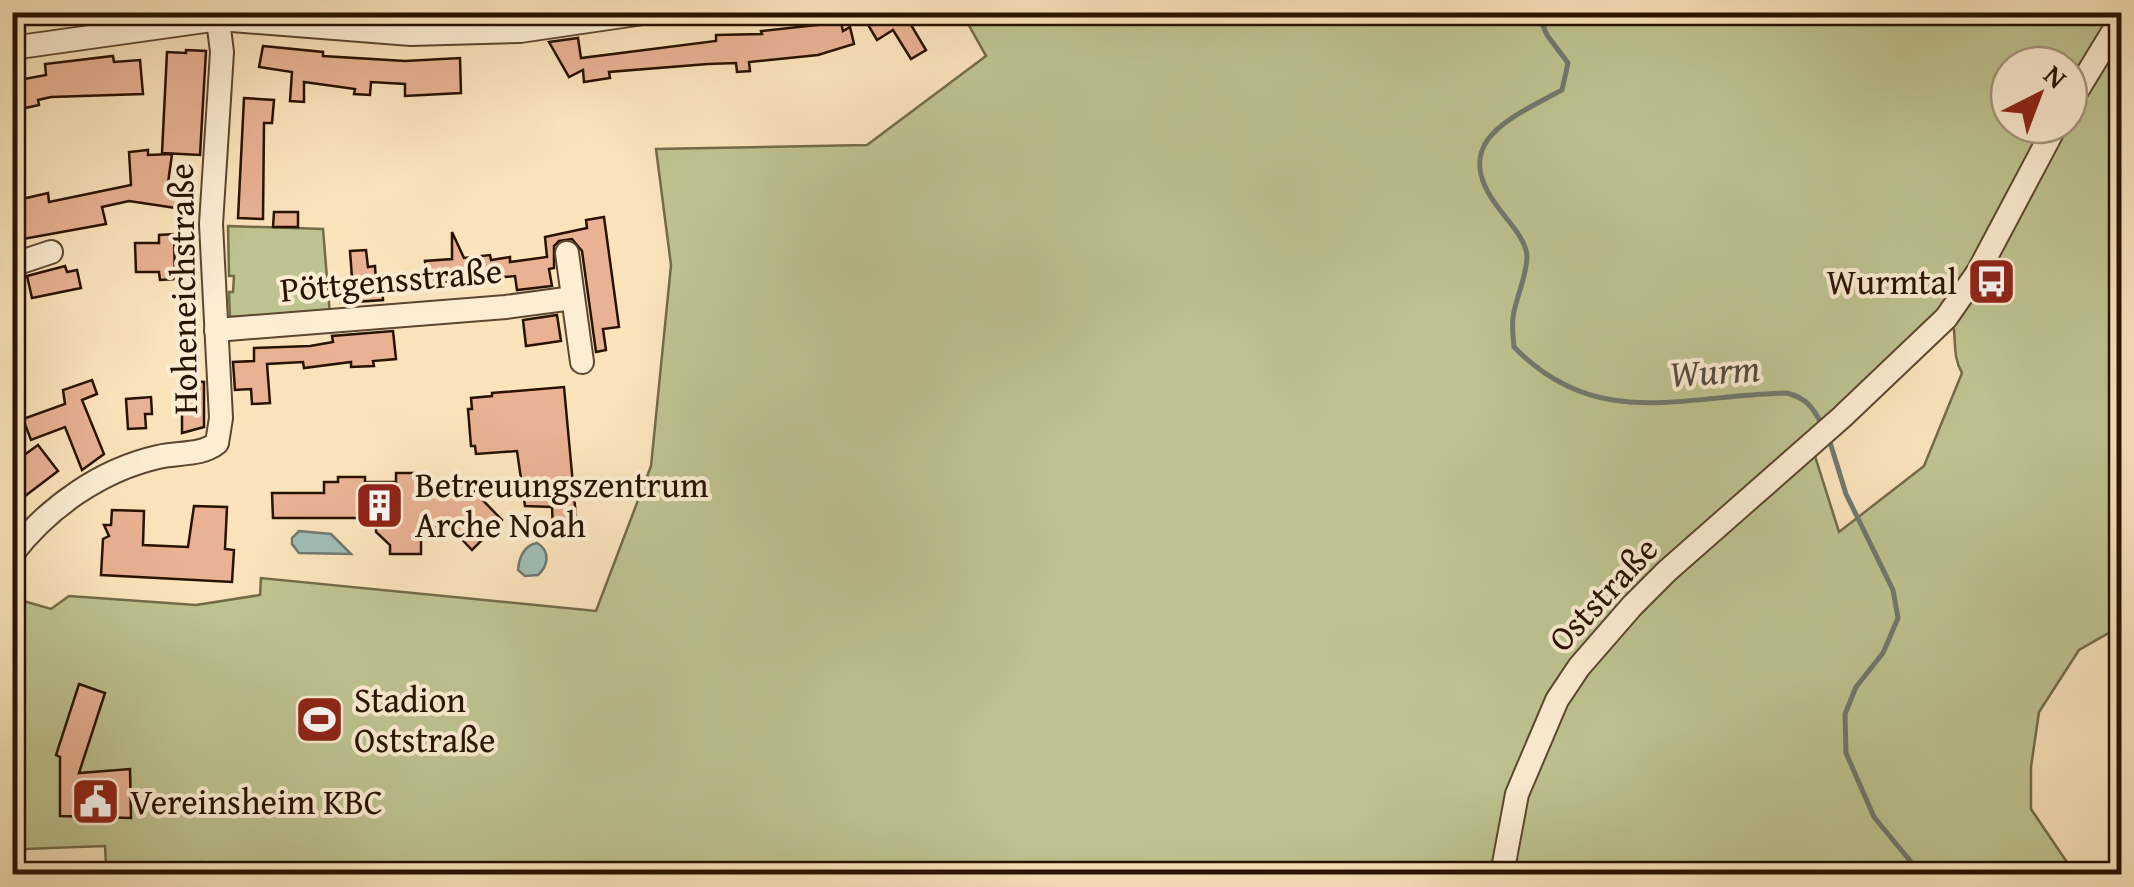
<svg xmlns="http://www.w3.org/2000/svg" width="2134" height="887" font-family="'Gentium Book Plus',serif">
<style>
.green{fill:#bec491;stroke:#736b49;stroke-width:2.5;fill-rule:evenodd}
.water{fill:#a0beb7;stroke:#70796e;stroke-width:2.5}
.lines{fill:none;stroke-linecap:round;stroke-linejoin:round}
.stream{stroke:#70796e;stroke-width:5}
.building{fill:#e8b293;stroke:#281201;stroke-width:2.5}
.minor-casing{stroke:#5d4630;stroke-width:26}
.minor{stroke:#fcedd3;stroke-width:22}
.labels{text-anchor:middle;stroke-width:8;stroke-linejoin:round;paint-order:stroke}
.street-label{font-size:35px;fill:#281201;stroke:#fcedd3}
.poi-label{font-size:35px;fill:#281201;stroke:#fcedd3;text-anchor:start}
.water-label{font-size:38px;font-style:italic;fill:#524e41;stroke:#fcedd3}
</style>
<rect width="100%" height="100%" fill="#fbe4bc"/>
<filter id="stains"><feTurbulence type="fractalNoise" baseFrequency=".002" numOctaves="4"/><feColorMatrix values="0 0 0 0 .2 0 0 0 0 .09 0 0 0 0 .02 0 0 0 .5 -.17"/></filter>
<radialGradient id="worn" r=".72"><stop offset=".6" stop-color="#630" stop-opacity="0"/><stop offset="1" stop-color="#630" stop-opacity=".3"/></radialGradient>
<g class="green">
<path d="M962,13H2121V626L2079,650L2039,712L2031,767V809L2075,874H203L202,862L106,865L105,846L25,849L22,821L25,810L13,793V598L51,609L69,596L196,605L260,595L261,578L596,611L651,466L671,265L656,149L867,145L986,56ZM2009,65H2069V125H2009ZM1949,309C1959,331 1950,353 1962,373L1924,466L1839,532L1808,434Z"/>
<polygon points="228,226 323,229 330,315 230,317 229,292 233,292 234,276 229,276"/>
</g>
<g class="water">
<polygon points="299,531 331,534 351,554 299,553 292,544 292,538"/>
<path d="M537,543C551,551 548,566 538,575L525,576L518,570C519,558 524,545 537,543Z"/>
</g>
<g class="lines">
<g class="stream">
<path d="M1537,12L1547,35L1568,63L1562,90C1508,119 1447,143 1500,210C1510,223 1526,240 1527,256C1527,276 1516,297 1513,317C1512,326 1513,337 1514,347C1597,432 1682,395 1787,393C1806,398 1813,407 1822,425"/>
<polyline points="1829,439 1846,494 1893,590 1898,618 1883,653 1856,687 1845,714 1846,753 1874,817 1921,874"/>
</g>
</g>
<g class="building">
<polygon points="873,12 932,12 911,25 926,50 911,59 893,30 877,40 864,18"/>
<polygon points="840,18 843,31 850,27 854,44 818,55 749,62 750,71 737,72 736,63 708,64 609,72 610,78 584,82 583,70 569,77 549,42 578,38 581,58 716,41 716,35 762,34 761,31 817,25 816,23"/>
<polygon points="263,46 323,52 323,56 405,61 460,58 461,93 405,96 405,84 371,82 370,95 354,94 355,89 304,82 304,102 290,101 292,72 259,67"/>
<polygon points="186,50 206,51 200,155 162,153 167,52 186,53"/>
<polygon points="113,56 114,62 140,60 143,94 51,97 38,100 39,105 16,110 12,85 20,84 19,80 46,75 45,64"/>
<polygon points="244,98 274,100 272,123 264,123 263,219 238,218"/>
<polygon points="148,150 148,155 172,154 168,183 179,185 176,208 129,201 102,207 106,224 12,241 12,213 24,208 22,199 48,193 49,202 131,185 129,152"/>
<polygon points="274,212 298,212 298,227 273,227"/>
<polygon points="604,217 619,327 603,329 606,350 596,352 582,251 572,239 559,241 554,246 554,268 549,269 552,286 517,290 515,276 428,284 425,261 452,259 452,232 464,258 490,255 491,260 510,257 510,262 547,257 545,237 587,228 586,220"/>
<polygon points="174,234 175,279 160,280 159,272 136,272 135,243 159,243 159,235"/>
<polygon points="366,250 368,267 375,266 376,281 382,280 383,300 341,303 339,283 350,282 352,278 350,251"/>
<polygon points="65,266 67,272 77,270 81,288 32,298 27,276"/>
<polygon points="557,315 561,341 526,346 523,320"/>
<polygon points="393,331 396,359 373,361 374,366 351,367 351,362 304,368 303,362 267,364 270,403 252,404 251,389 235,390 233,362 254,361 254,348 310,346 333,342 332,336"/>
<polygon points="92,380 97,394 82,400 104,454 82,470 65,427 31,440 23,419 65,404 63,390"/>
<polygon points="189,381 204,382 204,427 182,433 182,404 189,404"/>
<polygon points="564,387 576,517 572,517 573,528 553,530 552,507 525,506 517,451 476,454 475,446 471,446 468,409 472,409 471,398 492,396 492,393"/>
<polygon points="151,397 152,414 145,414 146,428 128,429 126,399"/>
<polygon points="38,445 58,471 12,506 12,464"/>
<polygon points="396,473 425,473 425,483 468,485 502,520 472,550 450,527 421,527 421,554 390,554 390,545 376,532 376,518 273,518 272,493 324,493 324,482 338,482 338,477 365,477 365,482 396,482"/>
<polygon points="194,506 227,507 225,549 234,550 232,582 101,575 103,539 109,536 104,525 111,525 112,510 144,511 143,545 188,547"/>
<polygon points="79,684 105,693 79,773 130,769 131,818 60,816 60,757 56,755"/>
</g>
<g class="lines">
<defs>
<g id="minor">
<polyline points="12,48 219,19 411,34 520,31 650,12"/>
<polyline points="2069,104 2122,17"/>
<polyline points="567,253 582,362"/>
<polyline points="12,265 51,252"/>
<polyline points="216,330 506,307 573,298"/>
<path d="M12,554C48,507 101,470 158,457C178,452 201,456 217,443L221,418L211,224L222,52L217,12"/>
<polyline points="1502,874 1517,794 1557,700 1579,667 1632,606 1667,571 1842,417 1946,318 1978,272 2056,125"/>
</g>
</defs>
<use href="#minor" class="minor-casing"/>
<use href="#minor" class="minor"/>
</g>
<defs>
<symbol id="bus-square" viewBox="-11 -11 22 22"><rect x="-9" y="-9" width="18" height="18" rx="4" fill="#8f2418" stroke="#fcedd3"/><path d="M-5-6H5V4H4V6H2V4H-2V6H-4V4H-5ZM-3.5-4V0h7V-4ZM-3.5 1.2v1.5H-2V1.2ZM2 1.2v1.5H3.5V1.2Z" fill="#fff"/></symbol>
<symbol id="building-square" viewBox="-11 -11 22 22"><rect x="-9" y="-9" width="18" height="18" rx="4" fill="#8f2418" stroke="#fcedd3"/><path d="M-4-6H4V6H1V3H-1V6H-4ZM-2.5-4.3h1.7v1.8h-1.7ZM.8-4.3h1.7v1.8H.8ZM-2.5-1h1.7V.8h-1.7ZM.8-1h1.7V.8H.8Z" fill="#fff"/></symbol>
<symbol id="stadium-square" viewBox="-11 -11 22 22"><rect x="-9" y="-9" width="18" height="18" rx="4" fill="#8f2418" stroke="#fcedd3"/><path d="M0-5a6.5 5 0 1 0 0 10a6.5 5 0 1 0 0-10ZM-3.5-1.8h7v3.6h-7Z" fill="#fff"/></symbol>
<symbol id="civic-square" viewBox="-11 -11 22 22"><rect x="-9" y="-9" width="18" height="18" rx="4" fill="#8f2418" stroke="#fcedd3"/><path d="M-.6-6.5H3V-4.5H.6V-3L4-1V1h2V6H-6V1h2V-1L-.6-3ZM-1.2 2.5V6h2.4V2.5Z" fill="#fff"/></symbol>
</defs>
<g fill-rule="evenodd">
<use href="#bus-square" x="1964" y="254" width="55" height="55"/>
<use href="#building-square" x="352" y="478" width="55" height="55"/>
<use href="#stadium-square" x="292" y="692" width="55" height="55"/>
<use href="#civic-square" x="68" y="774" width="55" height="55"/>
</g>
<g class="labels">
<g class="street-label">
<text transform="translate(391 280) rotate(-5)" y="12">Pöttgensstraße</text>
<text transform="translate(183 289) rotate(-91)" y="12">Hoheneichstraße</text>
<text transform="translate(1603 594) rotate(-47)" y="12">Oststraße</text>
</g>
<g class="poi-label">
<text x="1957" y="294" text-anchor="end">Wurmtal</text>
<text x="415" y="497">Betreuungszentrum<tspan x="415" dy="40">Arche Noah</tspan></text>
<text x="354" y="712">Stadion<tspan x="354" dy="40">Oststraße</tspan></text>
<text x="130" y="814">Vereinsheim KBC</text>
</g>
<g class="water-label">
<text transform="translate(1715 371) rotate(-4)" y="13">Wurm</text>
</g>
</g>
<rect width="2134" height="887" fill="none" stroke="#fbe4bc" stroke-width="50"/>
<rect x="15" y="15" width="2104" height="857" fill="none" stroke="#281201" stroke-width="5"/>
<rect x="25" y="25" width="2084" height="837" fill="none" stroke="#281201" stroke-width="2.5"/>
<g transform="translate(2039 95) rotate(42)"><circle r="48" fill="#fcedd3" stroke="#a7957f" stroke-width="2.5"/>
<path d="M0-8L18 38L0 25L-18 38Z" fill="#8f2418"/>
<text y="-15" font-size="28" font-weight="bold" text-anchor="middle" fill="#281201">N</text>
</g>
<rect width="100%" height="100%" filter="url(#stains)"/>
<rect width="100%" height="100%" fill="url(#worn)"/>
</svg>
